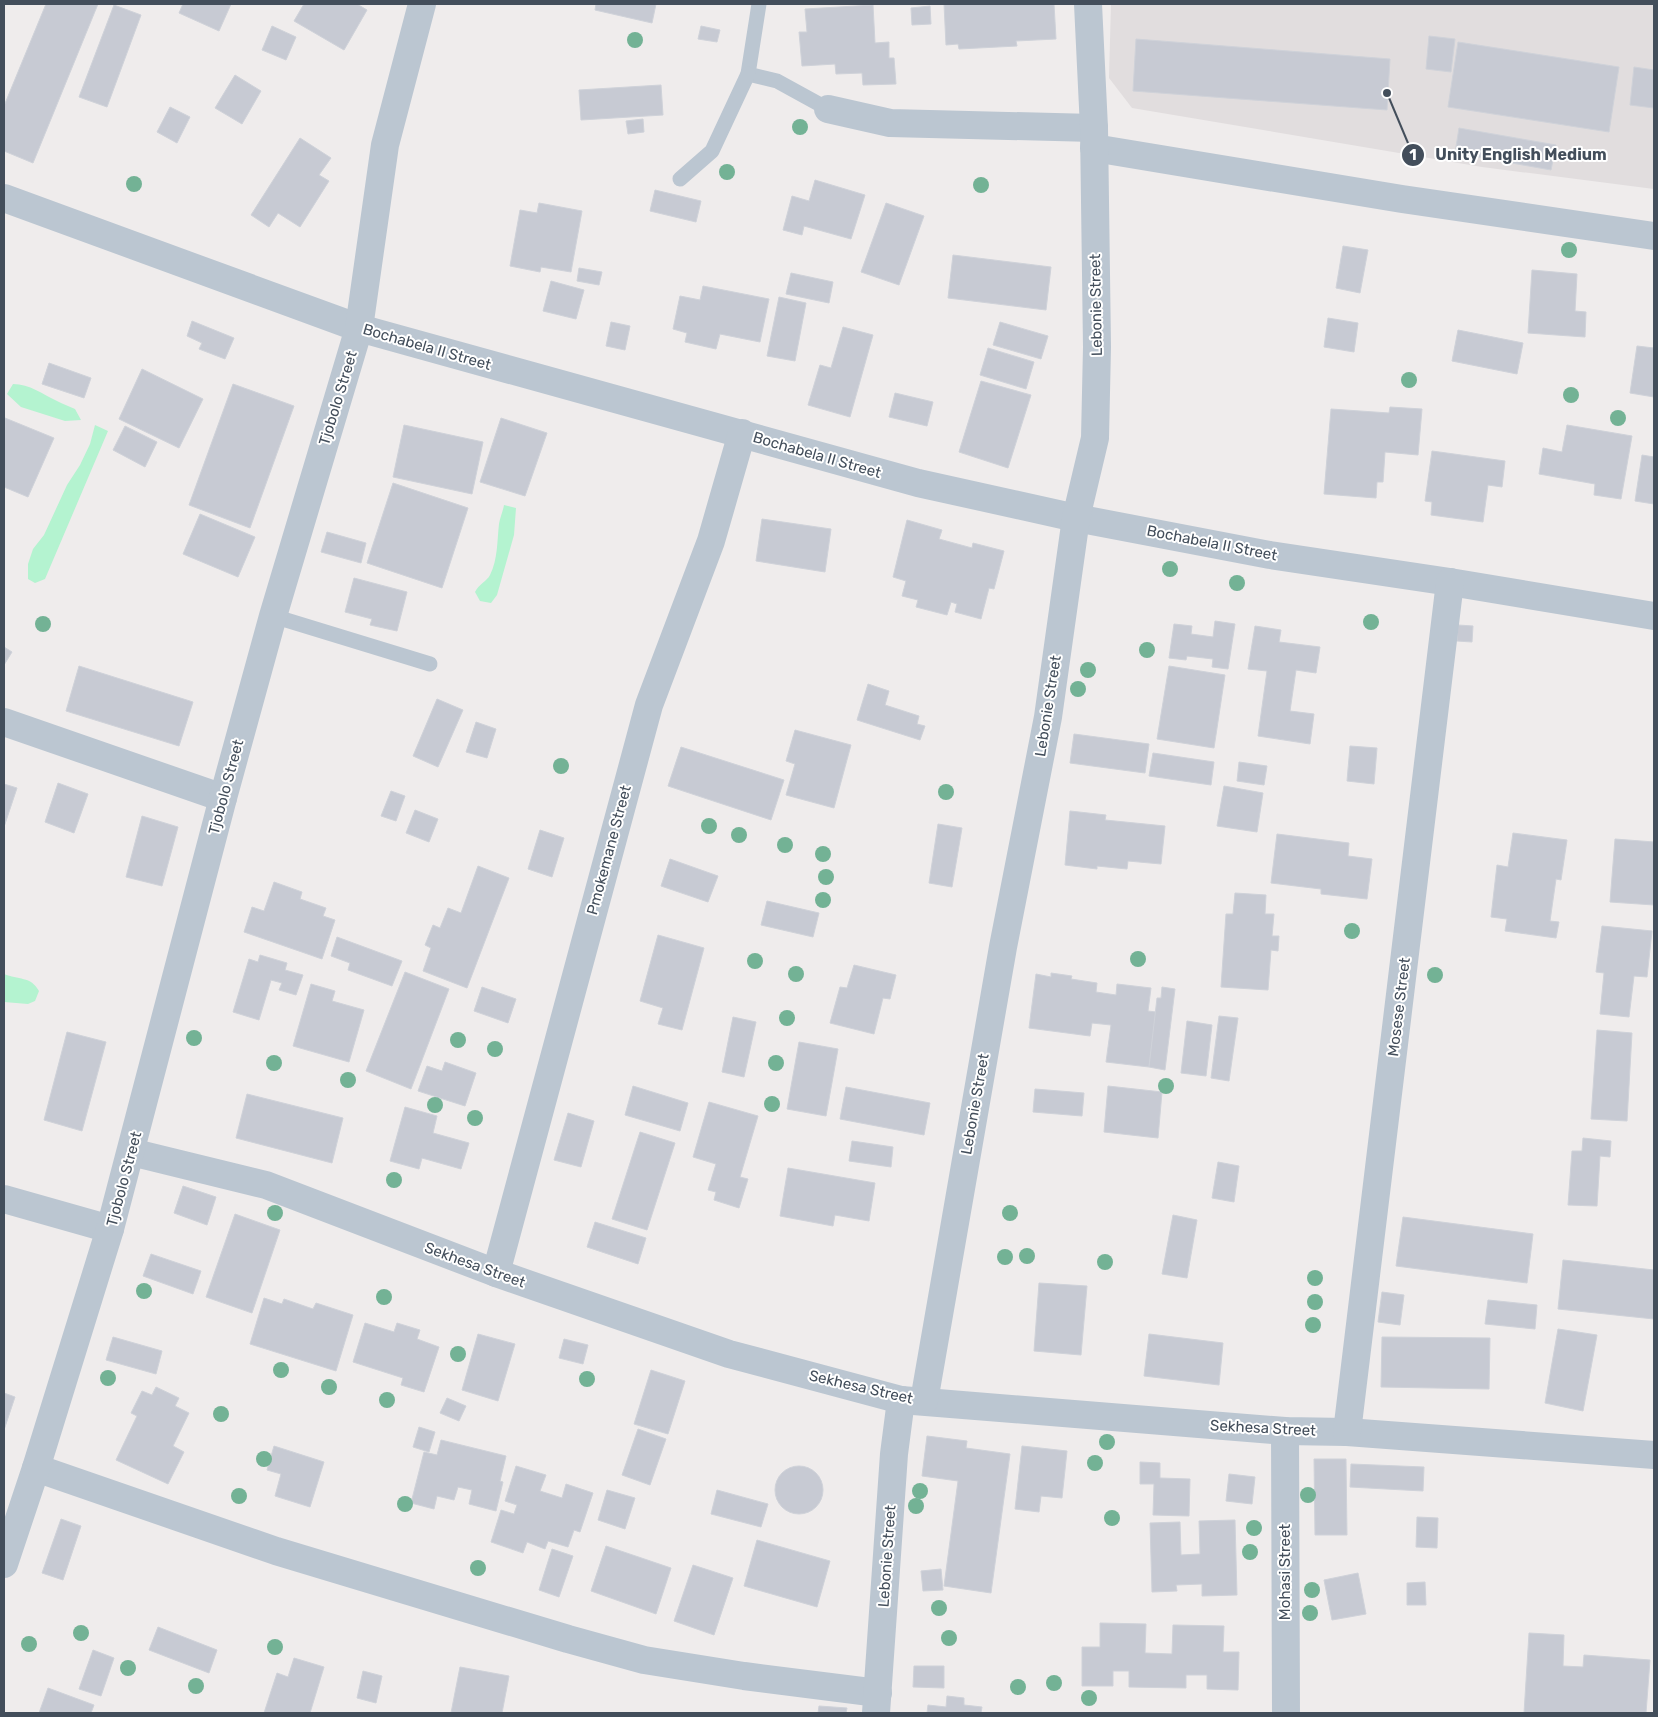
<svg xmlns="http://www.w3.org/2000/svg" width="1658" height="1717" font-family="Rubik,sans-serif">
<style>
.education{fill:#e1ddde}
.green{fill:#b4f3d0}
.building{fill:#c7cad3;stroke:#cfd2d9}
.lines{fill:none;stroke-linecap:round;stroke-linejoin:round}
.service{stroke:#bbc6d1;stroke-width:15}
.minor{stroke:#bbc6d1;stroke-width:28}
.tree{fill:#73b295}
.labels{text-anchor:middle;stroke-width:4;stroke-linejoin:round;paint-order:stroke}
.street-label{font-size:15px;fill:#434e5b;stroke:#fff}
.leader{fill:none;stroke:#434e5b;stroke-width:2}
.callout-dot{fill:#434e5b;stroke:#fff;stroke-width:2}
.mark-label{font-size:15px;text-anchor:middle;font-weight:bold;fill:#fff}
.callout-label{font-size:16px;text-anchor:middle;font-weight:bold;fill:#434e5b;stroke:#fff;stroke-width:4;stroke-linejoin:round;paint-order:stroke}
</style>
<rect width="100%" height="100%" fill="#efecec"/>
<polygon class="education" points="1111,4 1654,4 1654,189 1482,167 1132,108 1109,78"/>
<g class="green">
<path d="M13,384C30,384 42,394 57,401C62,404 69,406 75,409L81,420L65,421L21,407L7,394Z"/>
<polygon points="95,425 108,431 45,579 35,583 28,579 28,564 33,549 44,535 67,485 80,465 90,444"/>
<path d="M504,505L516,508L514,535L497,595L491,603L480,601L475,592C479,584 487,581 490,575C498,559 497,541 499,524C500,518 503,511 504,505Z"/>
<path d="M4,974C18,980 31,976 39,991L35,1001L28,1004L4,1002Z"/>
</g>
<g class="building">
<polygon points="46,4 98,4 33,163 4,151 4,106"/>
<polygon points="183,4 231,4 219,31 179,13"/>
<polygon points="304,4 357,4 367,10 344,50 294,21"/>
<polygon points="596,4 656,4 652,23 595,10"/>
<polygon points="944,4 1054,4 1056,39 1016,41 1017,46 959,49 958,44 946,45"/>
<polygon points="114,5 141,15 107,107 79,97"/>
<polygon points="873,5 875,43 889,42 889,58 894,58 896,84 863,85 862,73 836,74 835,64 802,66 799,32 807,32 805,9"/>
<polygon points="930,6 931,24 912,25 911,8"/>
<polygon points="272,26 296,37 286,60 262,50"/>
<polygon points="701,26 720,30 717,42 698,39"/>
<polygon points="1429,36 1455,39 1451,72 1426,69"/>
<polygon points="1136,39 1390,59 1387,110 1133,91"/>
<polygon points="1458,42 1619,67 1609,132 1448,107"/>
<polygon points="1634,67 1654,70 1654,108 1630,105"/>
<polygon points="235,75 261,91 242,124 215,108"/>
<polygon points="661,85 663,115 581,120 579,90"/>
<polygon points="170,107 190,117 177,143 157,132"/>
<polygon points="643,119 644,132 628,134 626,121"/>
<polygon points="1459,128 1556,145 1551,170 1455,153"/>
<polygon points="300,138 331,158 319,175 329,181 300,227 278,213 269,227 251,215"/>
<polygon points="815,180 865,195 851,239 804,226 802,235 783,230 792,196 809,201"/>
<polygon points="655,190 701,201 696,222 650,211"/>
<polygon points="539,203 582,211 571,272 541,267 540,272 510,266 520,210 537,213"/>
<polygon points="886,203 924,216 899,285 861,272"/>
<polygon points="1343,246 1368,250 1360,293 1336,288"/>
<polygon points="953,255 1051,267 1046,310 948,298"/>
<polygon points="579,268 602,272 599,285 577,281"/>
<polygon points="1532,270 1577,274 1575,311 1586,312 1585,337 1528,333"/>
<polygon points="791,273 833,282 829,303 786,294"/>
<polygon points="551,281 584,290 576,319 543,311"/>
<polygon points="703,286 769,299 760,342 720,334 716,349 685,342 687,333 673,329 680,296 700,300"/>
<polygon points="779,297 806,303 795,361 767,356"/>
<polygon points="1328,318 1358,323 1354,352 1324,347"/>
<polygon points="192,321 234,338 225,359 199,349 202,343 187,336"/>
<polygon points="611,322 630,326 625,350 606,346"/>
<polygon points="1000,322 1048,336 1041,359 993,345"/>
<polygon points="843,327 873,335 850,417 808,405 820,365 831,368"/>
<polygon points="1458,330 1523,343 1517,374 1452,361"/>
<polygon points="1637,346 1654,348 1654,397 1630,393"/>
<polygon points="988,348 1034,362 1026,389 980,375"/>
<polygon points="49,363 91,378 84,398 42,384"/>
<polygon points="142,369 203,399 179,448 119,419"/>
<polygon points="981,381 1031,395 1008,468 959,452"/>
<polygon points="233,384 294,406 250,528 189,505"/>
<polygon points="895,393 933,402 927,426 889,417"/>
<polygon points="1390,407 1422,409 1418,455 1385,452 1383,482 1377,482 1376,498 1324,494 1331,409 1389,413"/>
<polygon points="5,418 54,438 28,497 4,487"/>
<polygon points="501,418 547,433 525,496 480,482"/>
<polygon points="404,425 483,442 472,494 393,477"/>
<polygon points="1567,425 1632,436 1621,499 1594,495 1595,484 1539,474 1543,448 1562,452"/>
<polygon points="125,426 157,442 145,467 113,450"/>
<polygon points="1432,451 1505,461 1502,487 1488,485 1483,522 1431,515 1432,502 1425,501"/>
<polygon points="1642,455 1654,457 1654,504 1635,501"/>
<polygon points="393,483 468,508 442,588 367,563"/>
<polygon points="200,514 255,537 238,577 183,554"/>
<polygon points="762,519 831,529 825,572 756,561"/>
<polygon points="907,520 942,530 939,539 972,548 973,543 1004,551 994,589 989,588 981,619 955,612 957,604 951,602 947,615 916,607 918,600 902,596 906,581 893,577"/>
<polygon points="327,532 366,543 361,563 321,552"/>
<polygon points="354,578 407,592 397,631 370,625 372,619 345,612"/>
<polygon points="1215,621 1235,624 1228,669 1212,667 1213,659 1187,656 1186,660 1169,658 1174,624 1192,626 1191,634 1213,637"/>
<polygon points="1458,625 1473,626 1472,642 1457,641"/>
<polygon points="1255,626 1281,630 1279,642 1320,647 1316,673 1296,670 1290,711 1314,714 1310,744 1258,736 1267,671 1248,669"/>
<polygon points="4,647 12,652 4,665"/>
<polygon points="79,666 193,702 179,746 66,711"/>
<polygon points="1169,666 1225,675 1214,748 1157,739"/>
<polygon points="868,684 889,691 885,705 919,716 917,724 925,726 920,740 857,720"/>
<polygon points="437,699 463,710 438,767 413,756"/>
<polygon points="476,722 496,729 487,758 466,752"/>
<polygon points="795,730 851,745 834,808 786,795 795,764 786,761"/>
<polygon points="1074,734 1149,744 1145,773 1070,763"/>
<polygon points="1350,746 1377,748 1374,784 1347,781"/>
<polygon points="681,747 784,780 771,820 668,786"/>
<polygon points="1153,753 1214,762 1211,785 1149,776"/>
<polygon points="1239,762 1267,766 1264,785 1237,781"/>
<polygon points="58,783 88,794 74,833 45,822"/>
<polygon points="4,784 17,788 4,827"/>
<polygon points="1224,786 1263,793 1257,832 1217,826"/>
<polygon points="391,791 405,796 396,821 381,816"/>
<polygon points="415,810 438,819 429,842 406,833"/>
<polygon points="1070,811 1106,815 1105,820 1165,826 1161,864 1128,861 1127,869 1097,866 1097,869 1065,865"/>
<polygon points="142,816 178,827 162,886 126,877"/>
<polygon points="938,824 962,828 952,887 929,883"/>
<polygon points="540,830 564,838 552,877 528,869"/>
<polygon points="1513,833 1567,840 1561,880 1556,879 1550,921 1559,922 1556,938 1505,931 1507,919 1491,917 1497,865 1508,867"/>
<polygon points="1277,834 1349,843 1348,856 1372,859 1367,899 1321,894 1321,889 1271,883"/>
<polygon points="1615,839 1654,842 1654,905 1610,902"/>
<polygon points="670,859 718,876 708,902 661,886"/>
<polygon points="478,866 509,878 467,988 423,971 431,948 425,945 433,925 440,928 448,908 461,913"/>
<polygon points="274,882 302,892 300,899 326,908 323,916 335,920 322,959 244,932 252,907 264,911"/>
<polygon points="1235,893 1266,895 1265,914 1274,914 1272,936 1279,936 1278,951 1271,950 1268,990 1221,987 1226,914 1233,914"/>
<polygon points="767,901 819,913 813,937 761,925"/>
<polygon points="1602,926 1652,931 1647,977 1634,976 1629,1017 1600,1014 1604,973 1596,972"/>
<polygon points="658,935 704,948 682,1030 658,1024 663,1008 640,1001"/>
<polygon points="337,937 402,961 392,986 348,970 350,963 331,956"/>
<polygon points="260,955 287,963 285,970 303,975 296,995 279,990 282,983 271,980 259,1020 233,1012 249,959 258,962"/>
<polygon points="854,965 896,975 890,999 883,998 874,1034 830,1023 840,987 847,988"/>
<polygon points="405,972 449,989 411,1089 366,1071"/>
<polygon points="1051,973 1072,976 1071,979 1097,983 1096,992 1116,995 1117,984 1151,988 1148,1011 1156,1012 1149,1067 1106,1062 1111,1025 1092,1023 1090,1036 1029,1028 1036,974 1051,977"/>
<polygon points="311,984 335,991 332,1001 364,1010 349,1062 293,1046"/>
<polygon points="482,987 516,999 508,1023 474,1011"/>
<polygon points="1162,987 1175,989 1165,1070 1149,1067 1157,998 1161,998"/>
<polygon points="1219,1016 1238,1018 1229,1081 1211,1078"/>
<polygon points="733,1017 756,1022 744,1077 722,1072"/>
<polygon points="1187,1021 1212,1025 1206,1076 1181,1073"/>
<polygon points="1597,1030 1632,1033 1627,1121 1591,1119"/>
<polygon points="67,1032 106,1042 82,1131 44,1120"/>
<polygon points="799,1042 838,1049 826,1116 787,1109"/>
<polygon points="445,1062 476,1073 465,1106 418,1091 427,1066 442,1071"/>
<polygon points="633,1086 688,1103 680,1131 625,1115"/>
<polygon points="1108,1086 1162,1092 1158,1138 1104,1132"/>
<polygon points="846,1087 930,1103 924,1135 840,1119"/>
<polygon points="1035,1089 1084,1093 1082,1116 1033,1112"/>
<polygon points="247,1094 343,1118 332,1163 236,1138"/>
<polygon points="709,1102 758,1116 740,1177 748,1179 739,1208 714,1200 716,1192 708,1190 716,1164 693,1157"/>
<polygon points="405,1107 437,1116 433,1133 469,1143 461,1169 422,1158 419,1169 390,1161"/>
<polygon points="568,1113 594,1121 581,1167 554,1160"/>
<polygon points="640,1132 675,1143 647,1230 612,1219"/>
<polygon points="1583,1138 1611,1141 1610,1157 1600,1156 1597,1206 1568,1205 1572,1151 1582,1151"/>
<polygon points="852,1141 893,1147 891,1167 849,1161"/>
<polygon points="1218,1162 1239,1166 1234,1202 1212,1198"/>
<polygon points="788,1168 875,1183 869,1221 835,1215 833,1226 780,1216"/>
<polygon points="183,1186 216,1197 207,1225 174,1213"/>
<polygon points="235,1214 280,1230 252,1313 206,1297"/>
<polygon points="1173,1215 1197,1220 1187,1278 1162,1274"/>
<polygon points="1403,1217 1533,1234 1527,1283 1396,1266"/>
<polygon points="595,1222 646,1238 638,1264 587,1247"/>
<polygon points="151,1254 201,1271 193,1294 143,1276"/>
<polygon points="1563,1260 1654,1270 1654,1319 1558,1309"/>
<polygon points="1039,1283 1087,1286 1081,1355 1034,1351"/>
<polygon points="1382,1292 1404,1295 1400,1325 1378,1322"/>
<polygon points="264,1298 282,1304 284,1299 313,1309 316,1303 353,1315 336,1371 250,1344"/>
<polygon points="1488,1300 1537,1305 1535,1329 1485,1324"/>
<polygon points="365,1323 394,1332 397,1323 420,1330 417,1339 439,1347 424,1392 401,1385 403,1378 353,1362"/>
<polygon points="1558,1329 1597,1335 1583,1411 1545,1403"/>
<polygon points="478,1334 515,1344 498,1401 462,1390"/>
<polygon points="1149,1334 1223,1343 1219,1385 1144,1376"/>
<polygon points="113,1337 162,1351 156,1374 106,1360"/>
<polygon points="1382,1337 1490,1338 1489,1389 1381,1387"/>
<polygon points="564,1339 588,1345 583,1364 559,1358"/>
<polygon points="651,1370 685,1381 668,1434 634,1424"/>
<polygon points="156,1387 179,1398 175,1406 189,1413 173,1446 184,1452 168,1484 116,1460 137,1416 131,1413 142,1391 152,1395"/>
<polygon points="4,1393 15,1397 4,1430"/>
<polygon points="447,1398 466,1406 459,1421 440,1413"/>
<polygon points="419,1427 435,1432 429,1452 413,1447"/>
<polygon points="638,1429 666,1439 650,1485 622,1475"/>
<polygon points="927,1436 967,1441 966,1448 1010,1454 991,1593 944,1586 958,1481 922,1476"/>
<polygon points="441,1440 506,1456 500,1481 503,1482 496,1511 469,1504 472,1490 458,1487 454,1500 437,1496 434,1509 411,1503 424,1452 437,1455"/>
<polygon points="274,1446 324,1462 310,1507 275,1496 281,1474 267,1470"/>
<polygon points="1022,1446 1067,1451 1062,1498 1041,1496 1039,1512 1015,1509"/>
<polygon points="1314,1459 1346,1459 1347,1535 1315,1535"/>
<polygon points="1140,1462 1160,1463 1160,1478 1190,1479 1189,1516 1153,1515 1154,1484 1140,1484"/>
<polygon points="1351,1464 1424,1467 1423,1491 1350,1487"/>
<polygon points="516,1466 546,1475 540,1491 562,1498 566,1484 593,1493 580,1532 574,1530 568,1547 548,1541 545,1549 527,1542 523,1553 491,1542 501,1510 514,1514 517,1505 505,1501"/>
<circle cx="799" cy="1490" r="24"/>
<polygon points="1229,1474 1255,1477 1252,1504 1226,1501"/>
<polygon points="607,1490 635,1498 625,1529 598,1520"/>
<polygon points="717,1490 768,1504 761,1527 711,1514"/>
<polygon points="1417,1517 1438,1518 1437,1548 1416,1547"/>
<polygon points="61,1519 81,1526 63,1580 42,1573"/>
<polygon points="1235,1520 1237,1595 1202,1596 1202,1584 1176,1585 1177,1591 1152,1592 1150,1523 1180,1522 1181,1555 1200,1554 1199,1521"/>
<polygon points="757,1540 830,1561 817,1607 744,1586"/>
<polygon points="606,1546 671,1568 656,1614 591,1591"/>
<polygon points="552,1549 573,1556 559,1597 539,1590"/>
<polygon points="693,1565 733,1578 714,1635 674,1621"/>
<polygon points="941,1569 943,1590 923,1591 921,1571"/>
<polygon points="1358,1573 1366,1614 1332,1620 1324,1580"/>
<polygon points="1425,1582 1426,1605 1407,1605 1407,1583"/>
<polygon points="1100,1623 1146,1624 1145,1653 1172,1654 1173,1625 1224,1626 1223,1652 1239,1652 1238,1690 1207,1689 1207,1675 1186,1675 1186,1688 1129,1687 1129,1671 1113,1671 1113,1686 1082,1686 1082,1647 1100,1647"/>
<polygon points="158,1627 217,1650 209,1673 149,1650"/>
<polygon points="1529,1633 1564,1635 1563,1666 1583,1667 1584,1655 1650,1660 1646,1713 1524,1713"/>
<polygon points="93,1650 114,1658 101,1696 79,1689"/>
<polygon points="294,1658 324,1667 310,1713 264,1713 277,1673 288,1677"/>
<polygon points="914,1666 944,1666 944,1688 913,1687"/>
<polygon points="460,1667 509,1676 502,1713 451,1713"/>
<polygon points="363,1671 382,1676 376,1703 357,1698"/>
<polygon points="48,1688 94,1705 91,1713 39,1713"/>
<polygon points="947,1696 964,1698 964,1705 982,1707 981,1713 927,1713 928,1705 946,1707"/>
<polygon points="819,1706 847,1708 846,1713 818,1713"/>
</g>
<g class="lines">
<g class="service">
<polyline points="759,4 748,74 777,81 828,109"/>
<polyline points="680,179 712,151 748,74"/>
<polyline points="273,616 430,664"/>
</g>
<g class="minor">
<polyline points="828,109 890,123 1094,128"/>
<polyline points="1094,148 1402,199 1654,236"/>
<polyline points="4,198 359,328 918,483 1076,518 1270,555 1450,582 1654,616"/>
<polyline points="4,722 223,798"/>
<polyline points="131,1152 266,1185 496,1273 729,1354 901,1400 1285,1431 1347,1432 1654,1455"/>
<polyline points="4,1199 110,1229"/>
<polyline points="496,1273 649,705 711,541 742,433"/>
<polyline points="924,1401 1003,947 1048,717 1076,518 1095,438 1097,347 1094,128 1088,4"/>
<polyline points="1285,1431 1286,1713"/>
<polyline points="1347,1432 1450,582"/>
<polyline points="36,1468 276,1551 568,1639 644,1660 744,1676 878,1693"/>
<polyline points="4,1564 36,1468 110,1229 223,798 273,616 359,328 385,145 422,4"/>
<polyline points="876,1713 894,1454 901,1400"/>
</g>
</g>
<g class="tree">
<circle cx="635" cy="40" r="8"/>
<circle cx="800" cy="127" r="8"/>
<circle cx="727" cy="172" r="8"/>
<circle cx="134" cy="184" r="8"/>
<circle cx="981" cy="185" r="8"/>
<circle cx="1569" cy="250" r="8"/>
<circle cx="1409" cy="380" r="8"/>
<circle cx="1571" cy="395" r="8"/>
<circle cx="1618" cy="418" r="8"/>
<circle cx="1170" cy="569" r="8"/>
<circle cx="1237" cy="583" r="8"/>
<circle cx="1371" cy="622" r="8"/>
<circle cx="43" cy="624" r="8"/>
<circle cx="1147" cy="650" r="8"/>
<circle cx="1088" cy="670" r="8"/>
<circle cx="1078" cy="689" r="8"/>
<circle cx="561" cy="766" r="8"/>
<circle cx="946" cy="792" r="8"/>
<circle cx="709" cy="826" r="8"/>
<circle cx="739" cy="835" r="8"/>
<circle cx="785" cy="845" r="8"/>
<circle cx="823" cy="854" r="8"/>
<circle cx="826" cy="877" r="8"/>
<circle cx="823" cy="900" r="8"/>
<circle cx="1352" cy="931" r="8"/>
<circle cx="1138" cy="959" r="8"/>
<circle cx="755" cy="961" r="8"/>
<circle cx="796" cy="974" r="8"/>
<circle cx="1435" cy="975" r="8"/>
<circle cx="787" cy="1018" r="8"/>
<circle cx="194" cy="1038" r="8"/>
<circle cx="458" cy="1040" r="8"/>
<circle cx="495" cy="1049" r="8"/>
<circle cx="274" cy="1063" r="8"/>
<circle cx="776" cy="1063" r="8"/>
<circle cx="348" cy="1080" r="8"/>
<circle cx="1166" cy="1086" r="8"/>
<circle cx="772" cy="1104" r="8"/>
<circle cx="435" cy="1105" r="8"/>
<circle cx="475" cy="1118" r="8"/>
<circle cx="394" cy="1180" r="8"/>
<circle cx="275" cy="1213" r="8"/>
<circle cx="1010" cy="1213" r="8"/>
<circle cx="1027" cy="1256" r="8"/>
<circle cx="1005" cy="1257" r="8"/>
<circle cx="1105" cy="1262" r="8"/>
<circle cx="1315" cy="1278" r="8"/>
<circle cx="144" cy="1291" r="8"/>
<circle cx="384" cy="1297" r="8"/>
<circle cx="1315" cy="1302" r="8"/>
<circle cx="1313" cy="1325" r="8"/>
<circle cx="458" cy="1354" r="8"/>
<circle cx="281" cy="1370" r="8"/>
<circle cx="108" cy="1378" r="8"/>
<circle cx="587" cy="1379" r="8"/>
<circle cx="329" cy="1387" r="8"/>
<circle cx="387" cy="1400" r="8"/>
<circle cx="221" cy="1414" r="8"/>
<circle cx="1107" cy="1442" r="8"/>
<circle cx="264" cy="1459" r="8"/>
<circle cx="1095" cy="1463" r="8"/>
<circle cx="920" cy="1491" r="8"/>
<circle cx="1308" cy="1495" r="8"/>
<circle cx="239" cy="1496" r="8"/>
<circle cx="405" cy="1504" r="8"/>
<circle cx="916" cy="1506" r="8"/>
<circle cx="1112" cy="1518" r="8"/>
<circle cx="1254" cy="1528" r="8"/>
<circle cx="1250" cy="1552" r="8"/>
<circle cx="478" cy="1568" r="8"/>
<circle cx="1312" cy="1590" r="8"/>
<circle cx="939" cy="1608" r="8"/>
<circle cx="1310" cy="1613" r="8"/>
<circle cx="81" cy="1633" r="8"/>
<circle cx="949" cy="1638" r="8"/>
<circle cx="29" cy="1644" r="8"/>
<circle cx="275" cy="1647" r="8"/>
<circle cx="128" cy="1668" r="8"/>
<circle cx="1054" cy="1683" r="8"/>
<circle cx="196" cy="1686" r="8"/>
<circle cx="1018" cy="1687" r="8"/>
<circle cx="1089" cy="1698" r="8"/>
</g>
<g class="labels">
<g class="street-label">
<text transform="translate(1096 305) rotate(-91)" y="5">Lebonie Street</text>
<text transform="translate(427 347) rotate(16)" y="5">Bochabela II Street</text>
<text transform="translate(338 398) rotate(-73)" y="5">Tjobolo Street</text>
<text transform="translate(817 455) rotate(16)" y="5">Bochabela II Street</text>
<text transform="translate(1212 543) rotate(11)" y="5">Bochabela II Street</text>
<text transform="translate(1048 706) rotate(-81)" y="5">Lebonie Street</text>
<text transform="translate(226 787) rotate(-75)" y="5">Tjobolo Street</text>
<text transform="translate(609 850) rotate(-75)" y="5">Pmokemane Street</text>
<text transform="translate(1399 1007) rotate(-83)" y="5">Mosese Street</text>
<text transform="translate(975 1104) rotate(-80)" y="5">Lebonie Street</text>
<text transform="translate(124 1179) rotate(-75)" y="5">Tjobolo Street</text>
<text transform="translate(475 1265) rotate(20)" y="5">Sekhesa Street</text>
<text transform="translate(861 1387) rotate(13)" y="5">Sekhesa Street</text>
<text transform="translate(1263 1428) rotate(3)" y="5">Sekhesa Street</text>
<text transform="translate(887 1556) rotate(-86)" y="5">Lebonie Street</text>
<text transform="translate(1285 1572) rotate(-90)" y="5">Mohasi Street</text>
</g>
</g>
<path class="leader" d="M1387 93L1413 155"/>
<g class="callout-dot">
<circle cx="1387" cy="93" r="5"/>
<circle cx="1413" cy="155" r="12"/>
</g>
<g class="mark-label">
<text x="1413" y="160">1</text>
</g>
<g class="callout-label">
<text x="1521" y="160">Unity English Medium</text>
</g>
<rect width="1658" height="1717" fill="none" stroke="#434e5b" stroke-width="10"/>
</svg>
